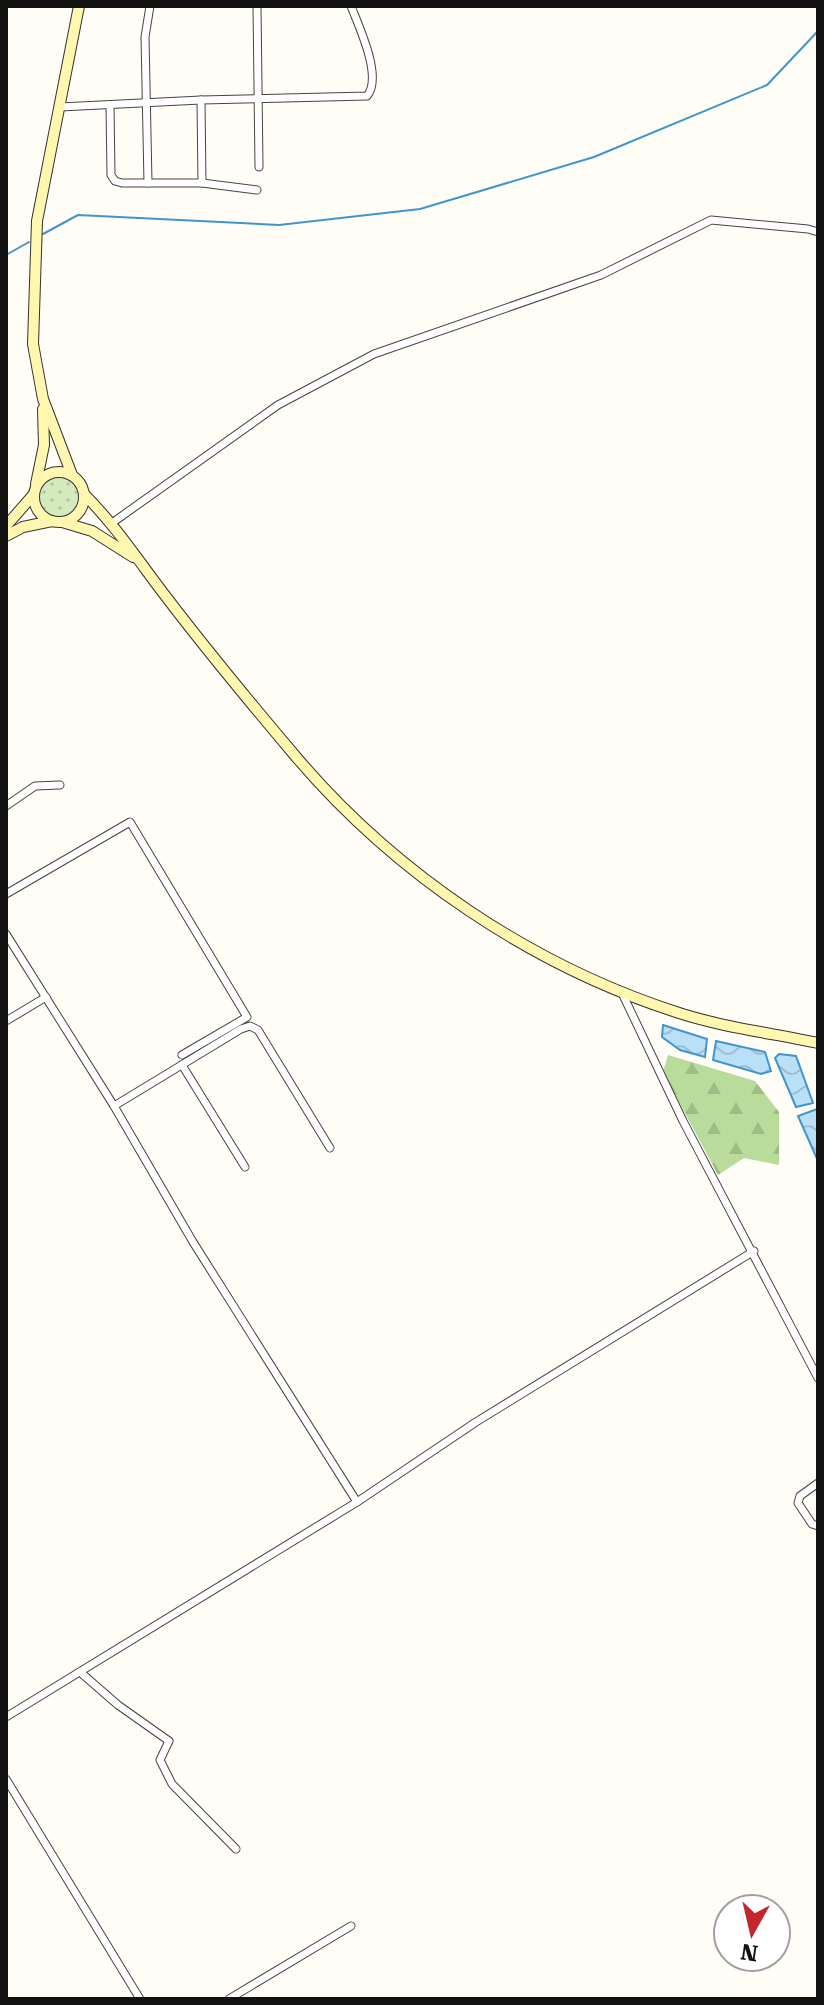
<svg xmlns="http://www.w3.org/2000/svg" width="824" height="2005" font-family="'Roboto Serif',serif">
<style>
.grass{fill:url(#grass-dots)}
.forest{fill:url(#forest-firs)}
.water{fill:url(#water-waves);stroke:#3f96cf;stroke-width:2}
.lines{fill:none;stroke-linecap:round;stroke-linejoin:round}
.stream{stroke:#3f96cf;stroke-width:2}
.street-casing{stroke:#444;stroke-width:9}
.secondary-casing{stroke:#333;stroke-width:12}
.street{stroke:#fff;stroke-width:7}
.secondary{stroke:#fff6b0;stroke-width:10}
</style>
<defs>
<pattern id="grass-dots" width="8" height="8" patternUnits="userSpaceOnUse" patternTransform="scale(2)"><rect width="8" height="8" fill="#d5ebbd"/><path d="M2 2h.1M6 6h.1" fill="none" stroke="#b6c8a1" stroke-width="1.8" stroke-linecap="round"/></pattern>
<pattern id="forest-firs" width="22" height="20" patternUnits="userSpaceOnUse" patternTransform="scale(2)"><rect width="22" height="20" fill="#b9dc9c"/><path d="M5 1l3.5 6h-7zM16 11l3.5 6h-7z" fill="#9ebc85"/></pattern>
<pattern id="water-waves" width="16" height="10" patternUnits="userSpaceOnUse" patternTransform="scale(2)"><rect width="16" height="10" fill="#b9e0f7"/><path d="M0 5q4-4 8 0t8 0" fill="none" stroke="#9ebfd3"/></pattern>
</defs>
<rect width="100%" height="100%" fill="#fffdf5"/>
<circle class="grass" cx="59" cy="497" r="21"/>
<polygon class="forest" points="668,1055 755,1081 779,1112 779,1165 744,1158 718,1175 663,1072"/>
<g class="water">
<polygon points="663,1025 707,1039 705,1057 680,1050 662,1037"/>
<polygon points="716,1041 765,1052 771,1071 761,1074 713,1060"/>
<polygon points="779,1054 796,1056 813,1103 796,1107 775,1058"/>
<polygon points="817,1109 818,1111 818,1161 798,1116"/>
</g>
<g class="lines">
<g class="stream">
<polyline points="43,234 78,215 279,225 420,209 594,157 767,85 818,31"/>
<polyline points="6,255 29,242"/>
</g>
<defs>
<g id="street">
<polyline points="257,6 259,167"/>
<polyline points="201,100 202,183"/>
<polyline points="110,105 111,175 115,181 122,183 202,183 257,190"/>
<path d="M60,107L201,100L367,96C383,77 359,27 351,6"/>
<polyline points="148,183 145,37 150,6"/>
<polyline points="112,523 278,405 374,354 601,275 711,220 808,229 818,232"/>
<polyline points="6,806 35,786 60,785"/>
<polyline points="6,894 130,822 247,1017 182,1055"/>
<polyline points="6,934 114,1106 193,1242 357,1502"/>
<polyline points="622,993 683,1121 818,1378"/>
<polyline points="6,1021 46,997"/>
<polyline points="182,1065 245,1167"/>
<polyline points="114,1106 241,1029 250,1026 258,1030 330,1148"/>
<polyline points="818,1483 800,1496 798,1503 812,1524 818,1526"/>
<polyline points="80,1672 118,1705 169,1741 160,1760 172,1784 236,1849"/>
<polyline points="6,1717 357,1502 476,1422 754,1251"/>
<polyline points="6,1779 140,1999"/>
<polyline points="229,1999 351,1926"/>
</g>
<g id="secondary">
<circle cx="59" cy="497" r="25"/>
<polyline points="72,475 43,399 33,344 37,221 79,6"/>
<polyline points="36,484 44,445 43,409"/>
<path d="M84,494C116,526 140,563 167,598C209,653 253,706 297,758C396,874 531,965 676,1012C721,1027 771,1033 818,1043"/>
<polyline points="62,522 92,531 133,557"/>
<polyline points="6,526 34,494"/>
<polyline points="6,536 23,527 52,521"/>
</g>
</defs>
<use href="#street" class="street-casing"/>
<use href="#secondary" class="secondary-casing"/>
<use href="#street" class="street"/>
<use href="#secondary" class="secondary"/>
</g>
<rect width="824" height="2005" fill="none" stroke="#111111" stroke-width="16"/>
<g transform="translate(752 1933) rotate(188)"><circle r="38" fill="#ffffff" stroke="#a0a0a0" stroke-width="2"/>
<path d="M0-6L14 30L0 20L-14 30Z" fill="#c4262e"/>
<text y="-12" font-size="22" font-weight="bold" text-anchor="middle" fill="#111111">N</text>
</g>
</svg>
